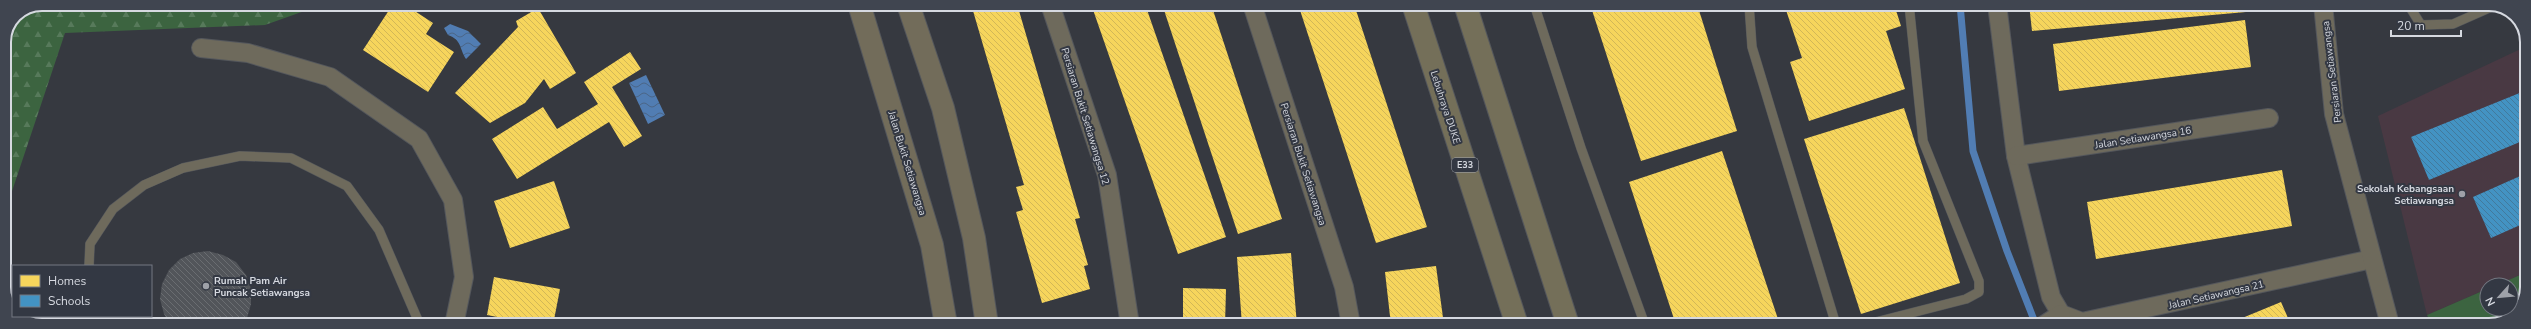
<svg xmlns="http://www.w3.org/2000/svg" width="2531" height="329" font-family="'Nunito Sans',sans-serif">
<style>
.education{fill:#493943}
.forest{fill:url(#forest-firs)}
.green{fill:#3c6440}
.water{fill:url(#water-waves)}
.homes{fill:url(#homes-back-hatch)}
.schools{fill:url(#schools-back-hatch)}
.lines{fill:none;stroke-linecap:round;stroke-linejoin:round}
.stream{stroke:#517db3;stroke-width:7}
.building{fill:url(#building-back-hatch)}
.lane-casing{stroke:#54575c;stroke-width:10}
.street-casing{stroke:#54575c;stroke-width:20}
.secondary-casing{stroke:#54575c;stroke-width:24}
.highway-casing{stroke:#54575c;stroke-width:24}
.lane{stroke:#6e6a5c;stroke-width:9}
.street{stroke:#6e6a5c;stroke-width:18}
.secondary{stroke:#726c5a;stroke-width:22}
.highway{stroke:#746f59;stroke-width:22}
.poi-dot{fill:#9ea1a8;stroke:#333843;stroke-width:1.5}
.labels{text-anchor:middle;stroke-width:4;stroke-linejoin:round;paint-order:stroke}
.shield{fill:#333843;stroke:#a5a9b1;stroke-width:1}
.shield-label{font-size:9px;font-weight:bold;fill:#d6d9e0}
.street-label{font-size:10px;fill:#d6d9e0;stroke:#333843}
.poi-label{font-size:10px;font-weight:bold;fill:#d6d9e0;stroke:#333843;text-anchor:end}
.rim{fill:none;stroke:#d6d9e0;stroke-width:2}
</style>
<defs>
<pattern id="forest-firs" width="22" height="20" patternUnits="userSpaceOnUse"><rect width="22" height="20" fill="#3c6440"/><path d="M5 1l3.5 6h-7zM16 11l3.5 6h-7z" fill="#577a5b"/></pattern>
<pattern id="water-waves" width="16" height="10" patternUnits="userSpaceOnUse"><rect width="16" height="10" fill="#517db3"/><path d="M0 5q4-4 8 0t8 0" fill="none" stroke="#4a6586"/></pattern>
<pattern id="homes-back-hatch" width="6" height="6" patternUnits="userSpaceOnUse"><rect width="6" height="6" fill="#f6d55c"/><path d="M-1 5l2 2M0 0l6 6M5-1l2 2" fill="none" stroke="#d2b757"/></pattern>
<pattern id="schools-back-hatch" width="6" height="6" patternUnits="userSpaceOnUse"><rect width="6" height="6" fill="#4393c3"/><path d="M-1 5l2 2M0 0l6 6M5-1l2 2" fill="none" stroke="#427a9d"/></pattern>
<pattern id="building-back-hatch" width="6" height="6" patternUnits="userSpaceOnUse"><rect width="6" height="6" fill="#52555a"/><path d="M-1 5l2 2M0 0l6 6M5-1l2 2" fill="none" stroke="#6a6d71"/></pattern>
</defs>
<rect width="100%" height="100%" fill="#363940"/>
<polygon class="education" points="2527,46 2527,272 2497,285 2487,285 2487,289 2427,315 2378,116"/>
<polygon class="forest" points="42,4 324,4 265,25 65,33 4,215 4,42 15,15"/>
<polygon class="green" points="2527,272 2527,292 2514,315 2489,325 2432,325 2427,315 2487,289 2487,309 2511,309 2511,285 2497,285"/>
<g class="water">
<path d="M450,24L468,31L481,44L466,59C459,48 462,40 448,35L444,28Z"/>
<polygon points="646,75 665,115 648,124 629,83"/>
</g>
<g class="homes">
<polygon points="393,4 404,4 433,23 426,34 454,52 428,92 363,50"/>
<polygon points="971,4 1017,4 1080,218 1075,219 1088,265 1084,266 1090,289 1042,303 1016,212 1023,210 1016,187 1024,185"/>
<polygon points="1091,4 1145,4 1226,237 1178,254"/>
<polygon points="1162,4 1211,4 1282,219 1238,234"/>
<polygon points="1298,4 1354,4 1427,227 1376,243"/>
<polygon points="1590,4 1697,4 1737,131 1641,161"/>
<polygon points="1784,4 1894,4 1901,26 1886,31 1905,89 1809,121 1790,62 1802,58"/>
<polygon points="2029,4 2245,4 2246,12 2032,31"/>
<polygon points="538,8 576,73 550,89 544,79 525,103 490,123 455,93 518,27 516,21"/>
<polygon points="2245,20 2251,67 2059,91 2053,44"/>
<polygon points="630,52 641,69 612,87 642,136 624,147 609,122 517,179 492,139 543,107 557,129 598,104 584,82"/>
<polygon points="1904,108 1960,283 1861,314 1804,139"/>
<polygon points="1722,151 1780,325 1676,325 1629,182"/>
<polygon points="2282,170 2292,226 2096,259 2087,202"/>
<polygon points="554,181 570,228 510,248 494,201"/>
<polygon points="1291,253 1297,325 1242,325 1237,257"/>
<polygon points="1436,266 1444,325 1391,325 1385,272"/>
<polygon points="494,277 560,289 553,325 537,325 487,315"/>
<polygon points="1183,288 1226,289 1225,325 1183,325"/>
<polygon points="2281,302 2291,325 2237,325 2235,321"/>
</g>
<g class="schools">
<polygon points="2527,90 2527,139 2429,180 2411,137"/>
<polygon points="2527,173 2527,222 2491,238 2473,197"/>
</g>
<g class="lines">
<polyline class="stream" points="1960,4 1973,151 2007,251 2036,325"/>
</g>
<polygon class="building" points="208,251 223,255 236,262 246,275 251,289 251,304 247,318 242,325 170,325 164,314 160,299 162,284 169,270 180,259 193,253"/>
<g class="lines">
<defs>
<g id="lane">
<polyline points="1534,4 1581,148 1645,325"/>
<polyline points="1749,4 1752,47 1836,325"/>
<polyline points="2408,4 2421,25 2453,24 2496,5"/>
<polyline points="89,266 90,244 113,209 144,185 183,168 240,156 291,158 347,186 379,230 420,325"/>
<polyline points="98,316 102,325"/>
<polyline points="1864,325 1966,299 1979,292 1979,281 1923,141 1909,4"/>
</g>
<g id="street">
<polyline points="1050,4 1107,175 1130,325"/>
<polyline points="1252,4 1344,287 1351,325"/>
<polyline points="1997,4 2016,156 2051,297 2061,314 2082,322 2372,259"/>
<polyline points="2323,4 2334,114 2390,325"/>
<polyline points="201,48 248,53 330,77 419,139 453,200 464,277 454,325"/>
<polyline points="2016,156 2269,118"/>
<polyline points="2044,325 2061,314"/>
</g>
<g id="secondary">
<polyline points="859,4 932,245 946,325"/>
<polyline points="908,4 943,108 974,238 987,325"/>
</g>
<g id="highway">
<polyline points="1413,4 1517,325"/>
<polyline points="1465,4 1568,325"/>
</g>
</defs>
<use href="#lane" class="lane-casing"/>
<use href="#street" class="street-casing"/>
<use href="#secondary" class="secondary-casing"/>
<use href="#highway" class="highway-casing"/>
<use href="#lane" class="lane"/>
<use href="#street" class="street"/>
<use href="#secondary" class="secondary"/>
<use href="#highway" class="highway"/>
</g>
<g class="poi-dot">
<circle cx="2462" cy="194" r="4"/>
<circle cx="206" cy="286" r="4"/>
</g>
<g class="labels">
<rect class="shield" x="1452" y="158" width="26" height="14" rx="3"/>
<g class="shield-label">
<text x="1465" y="168">E33</text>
</g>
<g class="street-label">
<text transform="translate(2331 72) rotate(-97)" y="4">Persiaran Setiawangsa</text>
<text transform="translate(1446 107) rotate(72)" y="4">Lebuhraya DUKE</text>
<text transform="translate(1086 116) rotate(73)" y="4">Persiaran Bukit Setiawangsa 12</text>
<text transform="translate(2143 137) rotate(-9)" y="4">Jalan Setiawangsa 16</text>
<text transform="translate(908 163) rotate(73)" y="4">Jalan Bukit Setiawangsa</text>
<text transform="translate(1304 164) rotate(72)" y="4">Persiaran Bukit Setiawangsa</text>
<text transform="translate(2216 294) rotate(-13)" y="4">Jalan Setiawangsa 21</text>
</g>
<g class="poi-label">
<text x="2454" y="192">Sekolah Kebangsaan<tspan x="2454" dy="12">Setiawangsa</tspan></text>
<text x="214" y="284" text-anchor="start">Rumah Pam Air<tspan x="214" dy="12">Puncak Setiawangsa</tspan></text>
</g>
</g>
<path d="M0 0H2531V329H0ZM42 11H2489A31 31 0 0 1 2520 42V287A31 31 0 0 1 2489 318H42A31 31 0 0 1 11 287V42A31 31 0 0 1 42 11Z" fill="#404550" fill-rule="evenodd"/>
<path class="rim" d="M42 11H2489A31 31 0 0 1 2520 42V287A31 31 0 0 1 2489 318H42A31 31 0 0 1 11 287V42A31 31 0 0 1 42 11Z"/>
<rect x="12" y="265" width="140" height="52" fill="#333843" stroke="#747882"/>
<rect x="20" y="275" width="20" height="12" fill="#f6d55c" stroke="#747882"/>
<text x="48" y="285" font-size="12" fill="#d6d9e0">Homes</text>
<rect x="20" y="295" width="20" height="12" fill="#4393c3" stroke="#747882"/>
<text x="48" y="305" font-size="12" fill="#d6d9e0">Schools</text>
<g transform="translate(2499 297) rotate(243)"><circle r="19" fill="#333843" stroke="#747882"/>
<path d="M0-3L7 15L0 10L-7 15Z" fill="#9ea1a8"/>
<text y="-6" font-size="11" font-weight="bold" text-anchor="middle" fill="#d6d9e0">N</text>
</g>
<path d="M2391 30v6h70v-6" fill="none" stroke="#d6d9e0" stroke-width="2"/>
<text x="2397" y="30" font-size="12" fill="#d6d9e0" stroke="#333843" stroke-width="3" paint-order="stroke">20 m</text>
</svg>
